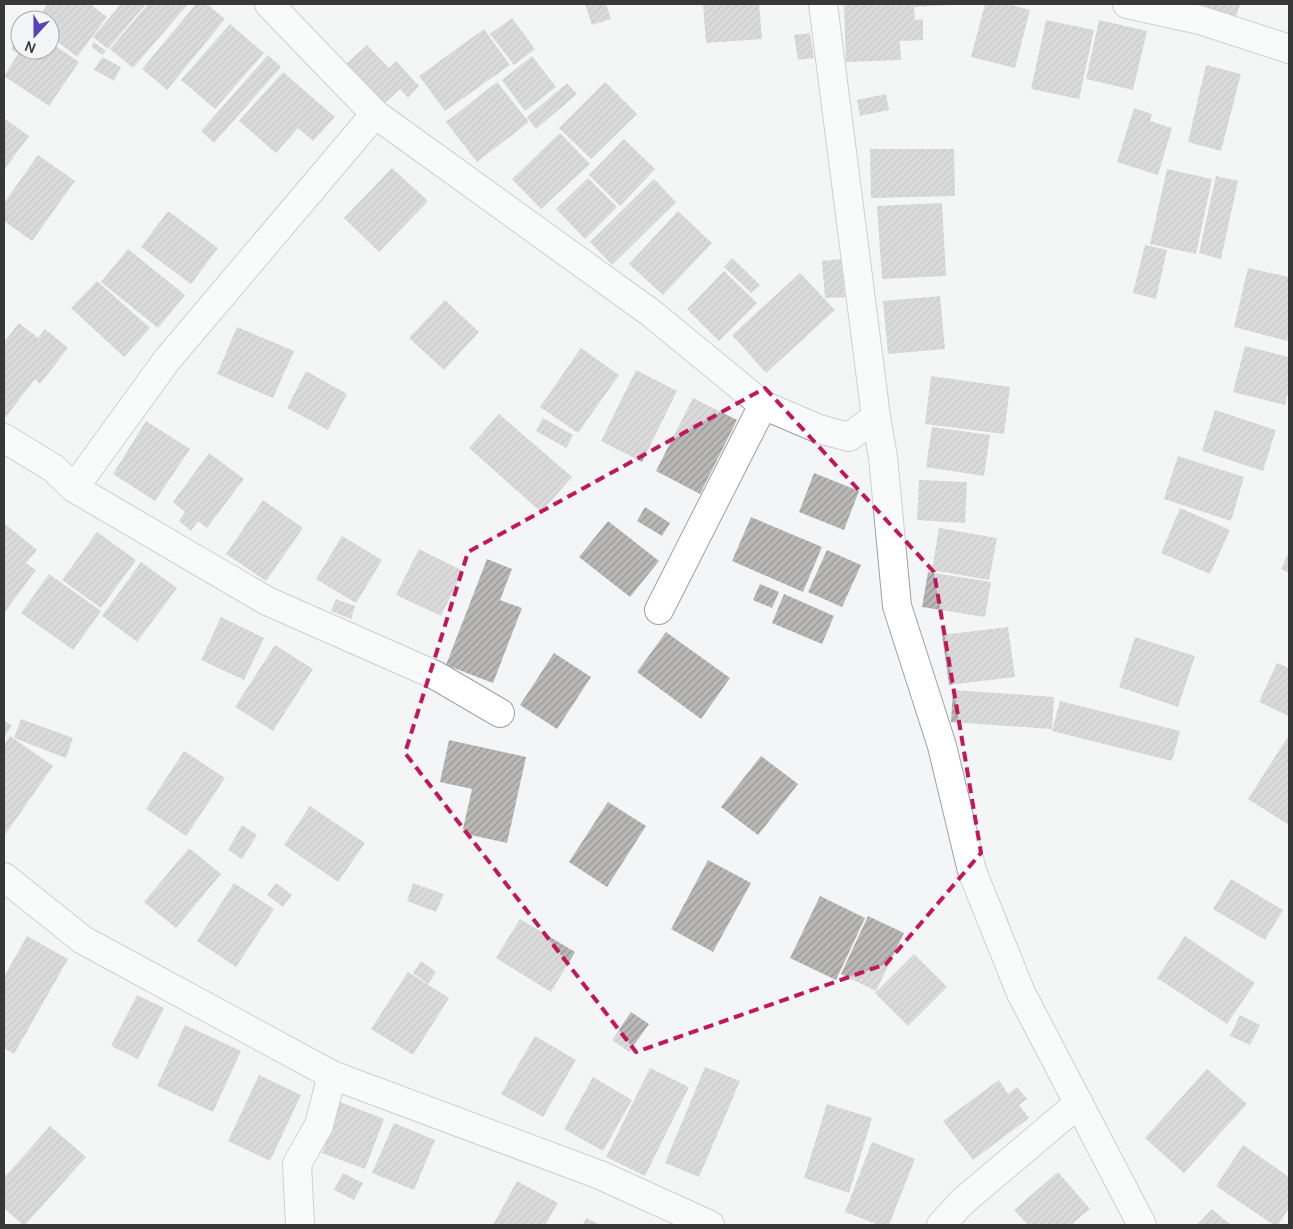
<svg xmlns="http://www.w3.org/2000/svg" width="1293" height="1229" font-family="Manrope,sans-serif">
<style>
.building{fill:url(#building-hatch)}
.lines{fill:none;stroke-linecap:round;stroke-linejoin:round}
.minor-casing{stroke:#a0a0a2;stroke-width:30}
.minor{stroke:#fff;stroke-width:28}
.marked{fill:none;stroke:#c2185b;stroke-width:4;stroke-dasharray:10 6;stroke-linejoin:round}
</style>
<defs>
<pattern id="building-hatch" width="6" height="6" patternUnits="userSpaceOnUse" patternTransform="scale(1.25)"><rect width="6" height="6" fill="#b9b8b7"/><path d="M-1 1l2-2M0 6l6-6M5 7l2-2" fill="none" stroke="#979796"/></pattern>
</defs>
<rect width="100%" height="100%" fill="#f4f5f6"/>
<g class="building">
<polygon points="48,4 90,4 107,17 77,57 50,36 50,20 36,20"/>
<polygon points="121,4 146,4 108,49 93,37"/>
<polygon points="148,4 188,4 133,68 110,49"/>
<polygon points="196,4 207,4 225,19 167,90 142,69"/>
<polygon points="585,4 606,4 611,19 592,25"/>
<polygon points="703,4 759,4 762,39 706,43"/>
<polygon points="844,4 952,4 952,5 914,7 915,20 923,19 923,40 900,41 901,60 846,62"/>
<polygon points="985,4 1007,4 1030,10 1015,68 971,57"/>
<polygon points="1191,4 1240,4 1235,21 1190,6"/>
<polygon points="512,18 535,49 514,65 490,34"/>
<polygon points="1046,20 1094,30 1079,99 1031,89"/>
<polygon points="1099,20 1147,31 1133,90 1086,79"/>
<polygon points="230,24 264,53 215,109 181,80"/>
<polygon points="484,29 510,65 445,111 419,76"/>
<polygon points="810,33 814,58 798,60 794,35"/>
<polygon points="20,36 20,50 50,50 50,42 79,62 49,106 4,76 18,54 11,49"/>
<polygon points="94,42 106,51 102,55 91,46"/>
<polygon points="367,45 389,68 396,61 419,86 408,98 400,89 384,104 346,64"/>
<polygon points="268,55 281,67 214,143 201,131"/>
<polygon points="532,56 556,87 525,111 502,80"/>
<polygon points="102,57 121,67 114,81 94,70"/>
<polygon points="1206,65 1241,74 1221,151 1188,142"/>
<polygon points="283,72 335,117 313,141 298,128 276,153 239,121"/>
<polygon points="497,82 529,122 477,162 446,122"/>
<polygon points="605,82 637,114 591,159 559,128"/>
<polygon points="567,83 577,94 536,129 527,117"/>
<polygon points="886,94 889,110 860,116 857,100"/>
<polygon points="1134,108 1152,114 1150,121 1172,128 1158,175 1117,162"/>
<polygon points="4,118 29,136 4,170"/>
<polygon points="560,133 590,164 541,209 512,179"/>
<polygon points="624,139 655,169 620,206 589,175"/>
<polygon points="870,149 954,149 955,196 871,198"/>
<polygon points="38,155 75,181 32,241 4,221 4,203"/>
<polygon points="392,168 428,201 379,252 344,218"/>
<polygon points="1167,169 1212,179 1196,254 1150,244"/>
<polygon points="1216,176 1238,181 1221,259 1199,253"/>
<polygon points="588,178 617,207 585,239 556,209"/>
<polygon points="654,179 676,202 612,265 590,242"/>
<polygon points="942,203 946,276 882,279 877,206"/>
<polygon points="168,211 218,248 191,284 141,247"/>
<polygon points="678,211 712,243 663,295 629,264"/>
<polygon points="1145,245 1167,250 1156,299 1133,293"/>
<polygon points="128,249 185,295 158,328 101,282"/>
<polygon points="732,258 760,285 751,293 724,267"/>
<polygon points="841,259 845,297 825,298 822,261"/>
<polygon points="1248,268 1289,277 1289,332 1287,341 1234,327"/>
<polygon points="724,271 757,303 719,341 687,309"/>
<polygon points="800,273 835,310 766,373 732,335"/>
<polygon points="97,281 150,328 124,357 71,308"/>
<polygon points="940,296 945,349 888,354 883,301"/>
<polygon points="445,300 479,332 444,370 409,338"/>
<polygon points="19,323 38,338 45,329 68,348 40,384 35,379 4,419 4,342"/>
<polygon points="237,327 294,351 273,398 217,374"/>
<polygon points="1245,346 1289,357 1289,389 1285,405 1233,392"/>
<polygon points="581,348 619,375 578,433 540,407"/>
<polygon points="636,370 677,391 642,462 601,441"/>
<polygon points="306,371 347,394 328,430 287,408"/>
<polygon points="931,376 1010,387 1004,434 925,424"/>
<polygon points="693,398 737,420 700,494 656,471"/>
<polygon points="1215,410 1276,430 1263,471 1202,451"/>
<polygon points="499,414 572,477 541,512 469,448"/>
<polygon points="543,418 573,435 566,448 536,431"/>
<polygon points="146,421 190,449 155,501 113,474"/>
<polygon points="932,427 990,435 984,476 926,467"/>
<polygon points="209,453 244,479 207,528 198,521 191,531 179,521 185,512 173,502"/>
<polygon points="1178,456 1244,477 1231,521 1164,499"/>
<polygon points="814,473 859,491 844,530 799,512"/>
<polygon points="919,480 967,482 965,523 917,520"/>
<polygon points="263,500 303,528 266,581 226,554"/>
<polygon points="645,507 670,523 662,536 637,521"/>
<polygon points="1180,508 1230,530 1210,574 1161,553"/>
<polygon points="751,517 822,547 803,592 732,561"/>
<polygon points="608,521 659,561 630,597 579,557"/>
<polygon points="4,523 37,550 26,563 36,570 4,613"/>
<polygon points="939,528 997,538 989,580 932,570"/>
<polygon points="97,532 136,560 101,608 62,580"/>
<polygon points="342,536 382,560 356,603 316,579"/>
<polygon points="419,549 463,571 441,616 396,595"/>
<polygon points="827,550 861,565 842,607 808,592"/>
<polygon points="1289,552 1289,573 1281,569"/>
<polygon points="487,559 512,569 500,600 522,608 493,683 446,665"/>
<polygon points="141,562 177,588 137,642 102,616"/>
<polygon points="928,572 991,582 985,617 922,607"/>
<polygon points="49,574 101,611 73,650 21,613"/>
<polygon points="760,584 779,592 772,608 753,600"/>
<polygon points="784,594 834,616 822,644 772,623"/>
<polygon points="336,599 355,606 351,619 331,611"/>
<polygon points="221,617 264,638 244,680 201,660"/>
<polygon points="1008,627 1015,677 949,685 942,635"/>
<polygon points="666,632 730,678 701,719 637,672"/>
<polygon points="1135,637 1195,656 1178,707 1119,687"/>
<polygon points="275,645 313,669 273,731 235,707"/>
<polygon points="554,653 591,677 557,729 520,705"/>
<polygon points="1277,663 1289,668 1289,716 1259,702"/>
<polygon points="953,690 1054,697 1052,729 951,722"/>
<polygon points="1060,701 1180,731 1172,761 1052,731"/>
<polygon points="21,719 73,738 66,758 14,738"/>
<polygon points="4,720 12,726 4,738"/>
<polygon points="1289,735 1289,825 1248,799"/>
<polygon points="10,736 53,766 4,836 4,745"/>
<polygon points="449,740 526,757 507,843 462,833 472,789 440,782"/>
<polygon points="184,751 225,778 186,836 146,809"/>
<polygon points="761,756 798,784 758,835 721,807"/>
<polygon points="608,802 646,826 607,887 569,862"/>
<polygon points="310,806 365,843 338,882 284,845"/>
<polygon points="242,825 257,835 242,859 228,850"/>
<polygon points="189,848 221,874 176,928 144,902"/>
<polygon points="708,860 751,883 713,952 671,929"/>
<polygon points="1231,879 1283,910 1265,940 1213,909"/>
<polygon points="234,883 274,909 236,967 197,941"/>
<polygon points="276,883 292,895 283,907 267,895"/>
<polygon points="413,883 444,894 436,912 407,901"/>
<polygon points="820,896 865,918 836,980 790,958"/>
<polygon points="868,916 904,933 876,991 841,974"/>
<polygon points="520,919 575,952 551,992 496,958"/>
<polygon points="27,936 68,959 14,1054 4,1048 4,977"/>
<polygon points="1185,936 1255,983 1227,1024 1157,978"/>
<polygon points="914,954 947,987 908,1026 875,993"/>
<polygon points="421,961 436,972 428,984 413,973"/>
<polygon points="408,972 449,998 413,1055 371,1029"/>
<polygon points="137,995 164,1008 138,1059 111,1046"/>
<polygon points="631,1012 649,1024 629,1052 612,1040"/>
<polygon points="1240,1015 1260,1025 1250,1045 1230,1036"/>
<polygon points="185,1025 241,1051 213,1112 157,1086"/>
<polygon points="535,1036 576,1060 543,1117 501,1094"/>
<polygon points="705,1067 740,1081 699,1177 665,1163"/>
<polygon points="650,1068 689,1087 645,1176 606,1157"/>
<polygon points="1207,1069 1247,1104 1184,1173 1145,1138"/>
<polygon points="259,1075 301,1095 270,1161 228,1141"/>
<polygon points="593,1077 632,1100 603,1151 564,1129"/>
<polygon points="999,1080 1008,1094 1017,1087 1027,1099 1019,1105 1029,1118 973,1160 943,1121"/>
<polygon points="340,1102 384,1119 365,1169 322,1153"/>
<polygon points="827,1104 872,1118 849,1193 804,1178"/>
<polygon points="394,1123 435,1140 414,1190 372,1173"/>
<polygon points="50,1126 86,1157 25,1225 23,1225 4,1208 4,1178"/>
<polygon points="872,1142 915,1159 889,1225 879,1225 845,1212"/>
<polygon points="1243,1145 1289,1177 1289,1208 1278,1225 1274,1225 1216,1186"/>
<polygon points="1058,1172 1090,1209 1071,1225 1028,1225 1014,1210"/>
<polygon points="343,1173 363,1183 354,1200 334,1190"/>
<polygon points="517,1181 558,1203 545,1225 493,1225"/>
<polygon points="1212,1209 1231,1225 1197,1225"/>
<polygon points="586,1218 601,1225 583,1225"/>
</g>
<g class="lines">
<defs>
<g id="minor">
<polyline points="269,4 375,114 651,313 763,405 819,429 849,437 876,417"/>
<polyline points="823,4 876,417 883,457 897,606 942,746 972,871 1021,993 1142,1225"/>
<polyline points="1127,4 1200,20 1289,49"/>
<polyline points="4,438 53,468 74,488 267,601 435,675 500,713"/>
<polyline points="74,488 167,360 375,114"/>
<polyline points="659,610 763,405"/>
<polyline points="4,877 83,940 332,1075 600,1175 710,1225"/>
<polyline points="300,1225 297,1164 319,1125 332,1075"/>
<polyline points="941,1225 962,1202 1079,1103"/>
</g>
</defs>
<use href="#minor" class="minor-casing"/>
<use href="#minor" class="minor"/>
</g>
<path d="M0 0H1293V1229H0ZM765,388L934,572L981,853L886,964L636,1052L405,753L468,552Z" fill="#f4f5f6" fill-opacity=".55" fill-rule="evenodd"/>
<path class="marked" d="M765,388L934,572L981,853L886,964L636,1052L405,753L468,552Z"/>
<rect width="1293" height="1229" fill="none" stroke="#383839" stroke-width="10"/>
<g transform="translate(35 35) rotate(201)"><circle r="24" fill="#f4f5f6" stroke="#a9a9aa"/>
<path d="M0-4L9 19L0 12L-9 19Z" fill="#5543bb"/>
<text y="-8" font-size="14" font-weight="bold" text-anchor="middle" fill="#383839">N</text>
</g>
</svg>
